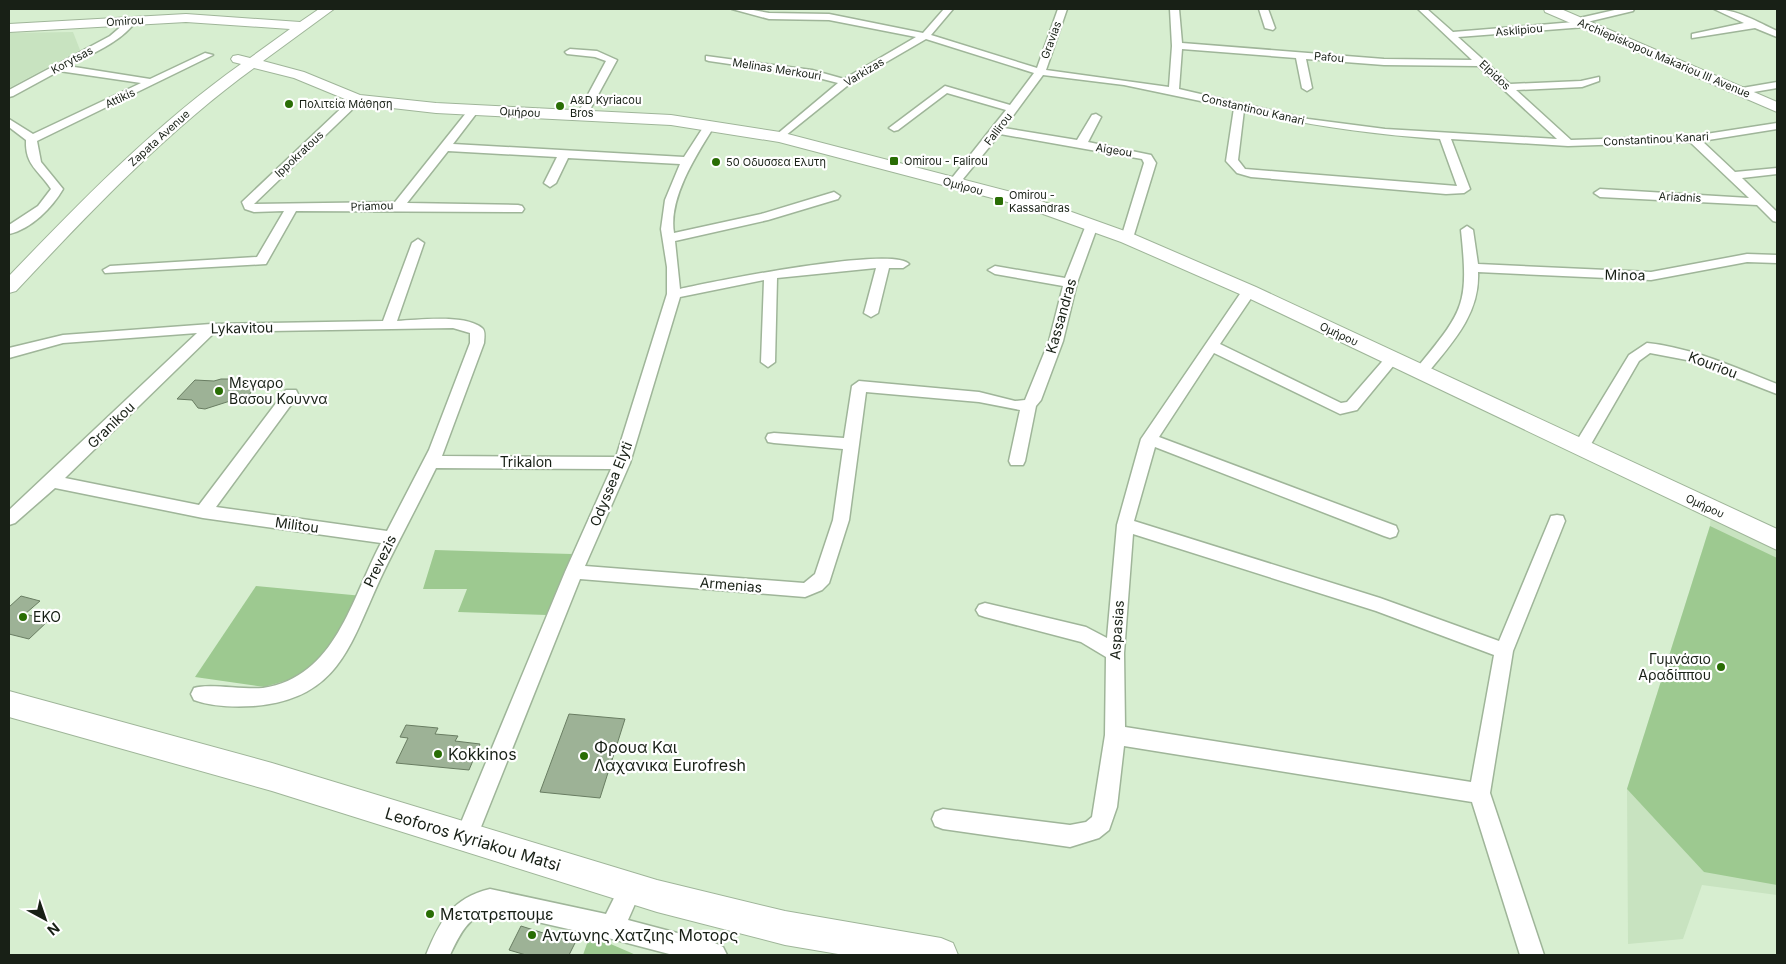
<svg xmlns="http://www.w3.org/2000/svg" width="1786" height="964" font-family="Inter,sans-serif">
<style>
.built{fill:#c8e3c0}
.green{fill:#9dc990}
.building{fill:#9db296;stroke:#697d62}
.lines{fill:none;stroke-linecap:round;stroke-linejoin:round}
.street-casing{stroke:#9fb599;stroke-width:3}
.secondary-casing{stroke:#9fb599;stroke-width:2}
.street{fill:#fff;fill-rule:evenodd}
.secondary{fill:#fff;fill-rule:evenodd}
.poi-dot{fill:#296d04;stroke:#fff;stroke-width:2}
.labels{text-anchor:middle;stroke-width:4.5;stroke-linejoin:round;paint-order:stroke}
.far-street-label{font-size:11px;fill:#182016;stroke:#fff}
.far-poi-label{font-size:11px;fill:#182016;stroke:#fff;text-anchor:start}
.street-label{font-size:14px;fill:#182016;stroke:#fff}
.poi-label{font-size:14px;fill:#182016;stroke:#fff;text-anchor:start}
.near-poi-label{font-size:16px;fill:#182016;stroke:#fff;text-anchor:start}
.near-street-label{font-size:16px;fill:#182016;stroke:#fff}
</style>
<rect width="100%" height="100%" fill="#d7eed0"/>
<g class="built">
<polygon points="73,32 80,50 9,88 9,33"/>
<polygon points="1711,513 1777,545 1777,895 1702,885 1683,939 1628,944 1627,789 1710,526"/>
</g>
<g class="green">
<polygon points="1710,526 1777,558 1777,885 1704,872 1627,789"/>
<polygon points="435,550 572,554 547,615 458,612 467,589 423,589"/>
<polygon points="256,586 363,596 317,668 292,679 264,687 195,677"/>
<polygon points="590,935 636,955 583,955"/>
</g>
<g class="building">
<polygon points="221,379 232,379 237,382 258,382 245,401 230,401 205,409 198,408 192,400 177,399 195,380 214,381"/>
<polygon points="21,596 40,601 25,614 49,620 29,639 9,634 9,607"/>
<polygon points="569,714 625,719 600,798 540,792"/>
<polygon points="406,725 438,728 435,734 458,736 455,741 480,744 469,770 396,763 408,738 400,737"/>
<polygon points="521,926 575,943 569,955 526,955 509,950"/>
</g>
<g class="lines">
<defs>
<g id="street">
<path d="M732,9H748L769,13L829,14L923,33L944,9H953L931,35L1037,68L1058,9H1067L1046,70L1169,87L1172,46L1170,9H1179L1182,43L1384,59L1472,60L1418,9H1427L1453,32L1574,22L1575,19L1619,9H1634L1633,11L1587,22L1590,24L1585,27L1458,37L1510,84L1581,81L1599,77V81L1582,87L1516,90L1571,140L1693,136L1777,123V129L1702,141L1735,172L1777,168V174L1742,178L1777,212V222L1773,221L1757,205L1600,197L1594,193L1600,189L1749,198L1690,142L1568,146L1451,139L1470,189L1464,193L1446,194L1251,177L1237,173L1226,161L1234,108L1124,85L1043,75L1004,128L1077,140L1092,115L1096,114L1101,117L1088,142L1151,155L1156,163L1133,238L1127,242L1121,238L1144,163L1142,159L1000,134L958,185L954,187L948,183L1006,110L947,93L898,130L894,131L889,128L945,86L1010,105L1034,73L926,39L852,82L780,140L775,137L776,135L838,83L811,76L709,61L706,60V56L812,70L844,79L916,37L829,20L769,19ZM1182,49L1296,58L1302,88L1307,91L1312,88L1306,59L1384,65L1478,66L1557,139L1385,129L1308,119L1179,89ZM1244,110C1311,126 1371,134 1440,139L1457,186L1245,169L1238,160Z"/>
<polygon points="1259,9 1268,9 1275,28 1273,30 1265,28"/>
<path d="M1714,9C1736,9 1758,22 1777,31V37L1755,28L1692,38V34L1744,23Z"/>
<path d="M131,18L136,21C120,43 91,54 68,66L150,79L205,53L213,55L37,141L41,162L63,189C52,208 31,229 9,234V225L38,206L51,189C39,170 25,166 26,140L9,127V119L33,134L141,83L59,71L13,96L9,97V90L110,36Z"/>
<polygon points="570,49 597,51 617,60 587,115 582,118 577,115 606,61 595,57 567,54 565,52"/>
<polygon points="1777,82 1777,88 1742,94 1737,91 1742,88"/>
<path d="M357,96L362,99L361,101L254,204L395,202L470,108L474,107L479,110L453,144L684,157L706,123L710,122L715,125C697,154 668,198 674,233L761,214L834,192L840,196L838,199L768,220L675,241L680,289C710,282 894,245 909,264L903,268H889L878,313L871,317L864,313L876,268L777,278L775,362L768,367L761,362L764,280L680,297L630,463L585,566L804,583L815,574L833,520L843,449L774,443L768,442L766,438L768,434L774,433L844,438L852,386L859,381L979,392L1015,401L1025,400L1049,341L1063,286L995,274L988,270L995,266L1065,278L1086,225L1088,222H1096L1098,225L1077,283L1063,341L1041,400L1036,406L1025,461L1023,465H1011L1009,461L1020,410L979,402L866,392L849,520L829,583L822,590L805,597L580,579L477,837L474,844L466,848L458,844L455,837L565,572L611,469L436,468C419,503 400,538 383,573C351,640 342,699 254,706C235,707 213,707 194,700L191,694L194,688C208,683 243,690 263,688C336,677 351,599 381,543L203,518L55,488L15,523L9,525V510L197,333L63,343L9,358V348L63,335L211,324L383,321L412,243L418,239L424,243L397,321C418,320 465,314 482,328C486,331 484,339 484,343L442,456L616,457L667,294V267L661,229L665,200L680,164L568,158L556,183L550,187L544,183L557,157L448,151L407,203L518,205L522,206L524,209L522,212L296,211L266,264L105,273L103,270L110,266L257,257L284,211L254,212L245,209L242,202L353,97ZM453,328L470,333V343L429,450L387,531L216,507L296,398L298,394L296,390H286L199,505L65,478L215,332Z"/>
<path d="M1467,226L1473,230L1478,264L1651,272L1747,254L1777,255V263L1747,262L1651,280L1478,272C1480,315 1451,344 1426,375H1416L1414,372L1416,369C1464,310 1469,306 1461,230Z"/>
<path d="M1249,287L1256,291L1220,344L1341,403L1347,402L1387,356L1392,354L1399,359L1357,410L1340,414L1214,353L1159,437L1396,526L1398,531L1396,536L1390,538L1384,536L1155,447L1134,521L1380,598L1499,641L1549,521L1551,516L1557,515L1563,516L1565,521L1513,651L1490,793L1544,955H1520L1472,802L1124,746L1117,807L1109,830L1099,838L1070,847L943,829L935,826L932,819L935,812L943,809L1070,825L1086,822L1092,817L1105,735L1106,657L1081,642L985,617L979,615L976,610L979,605L985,603L1086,627L1107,638L1117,525L1141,439L1244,288ZM1133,534L1376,611L1494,655L1471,782L1125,727L1124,653Z"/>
<path d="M1647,343C1693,348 1734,367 1777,384V394L1692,361L1650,353L1639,361L1587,451H1575L1573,447L1629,355Z"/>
<path d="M631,877L639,880L642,888L628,920L715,943L723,947L727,955H673L612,939L490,911C468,916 459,936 450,955H426C440,921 452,898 490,889L606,914L623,880Z"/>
</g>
<g id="secondary">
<path d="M319,9H334L263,61L304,72L360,95L436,103L671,115L780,132L1027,196L1133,234L1256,287L1777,529V550L1242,295L1121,242L1015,204L779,142L671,125L436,113L357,104L294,78L254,68C166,132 90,212 16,291L9,293V276C81,201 155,125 241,64L233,62L231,59L233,56L238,55L250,58L290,29L186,22L9,32V24L186,14L300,22Z"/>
<polygon points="1544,9 1561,9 1777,102 1777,112 1545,12"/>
<polygon points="9,691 272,763 657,880 785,911 941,938 953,943 958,955 844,955 785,945 657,912 272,791 9,717"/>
</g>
</defs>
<use href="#street" class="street-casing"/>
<use href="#secondary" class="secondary-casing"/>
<use href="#street" class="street"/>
<use href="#secondary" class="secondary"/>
</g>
<g class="poi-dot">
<circle cx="289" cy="104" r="5"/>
<circle cx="560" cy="106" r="5"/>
<rect x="889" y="156" width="10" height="10" rx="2.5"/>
<circle cx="716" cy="162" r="5"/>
<rect x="994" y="196" width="10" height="10" rx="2.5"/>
<circle cx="219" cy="391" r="5"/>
<circle cx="23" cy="617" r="5"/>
<circle cx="1721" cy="667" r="5"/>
<circle cx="438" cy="754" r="5"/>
<circle cx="584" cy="756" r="5"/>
<circle cx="430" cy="914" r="5"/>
<circle cx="532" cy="935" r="5"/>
</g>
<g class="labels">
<g class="far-street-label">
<text transform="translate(125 21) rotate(-4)" y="4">Omirou</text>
<text transform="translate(1519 30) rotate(-5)" y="4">Asklipiou</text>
<text transform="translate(1051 40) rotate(-70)" y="4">Gravias</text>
<text transform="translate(1329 57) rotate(5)" y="4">Pafou</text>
<text transform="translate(1664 58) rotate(23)" y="4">Archiepiskopou Makariou III Avenue</text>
<text transform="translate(72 60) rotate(-28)" y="4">Korytsas</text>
<text transform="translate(777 69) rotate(9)" y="4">Melinas Merkouri</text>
<text transform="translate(864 72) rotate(-31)" y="4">Varkizas</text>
<text transform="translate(1495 75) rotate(43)" y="4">Elpidos</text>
<text transform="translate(120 98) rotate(-25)" y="4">Attikis</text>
<text transform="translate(1253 109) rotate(13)" y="4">Constantinou Kanari</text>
<text transform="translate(520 112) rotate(3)" y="4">Ομήρου</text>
<text transform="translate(998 129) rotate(-52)" y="4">Fallirou</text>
<text transform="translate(159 138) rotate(-42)" y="4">Zapata Avenue</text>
<text transform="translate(1656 139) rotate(-3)" y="4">Constantinou Kanari</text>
<text transform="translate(1114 150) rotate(9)" y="4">Aigeou</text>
<text transform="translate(299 154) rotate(-43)" y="4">Ippokratous</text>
<text transform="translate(963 186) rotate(15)" y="4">Ομήρου</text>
<text transform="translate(1680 197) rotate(3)" y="4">Ariadnis</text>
<text transform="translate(372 206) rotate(-2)" y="4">Priamou</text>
<text transform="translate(1339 334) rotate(25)" y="4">Ομήρου</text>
<text transform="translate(1705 506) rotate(25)" y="4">Ομήρου</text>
</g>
<g class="far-poi-label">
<text x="570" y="104">A&amp;D Kyriacou<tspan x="570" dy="13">Bros</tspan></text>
<text x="299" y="108">Πολιτεία Μάθηση</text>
<text x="904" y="165">Omirou - Falirou</text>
<text x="726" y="166">50 Οδυσσεα Ελυτη</text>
<text x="1009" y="199">Omirou -<tspan x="1009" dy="13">Kassandras</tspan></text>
</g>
<g class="street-label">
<text transform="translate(1625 275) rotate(1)" y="5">Minoa</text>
<text transform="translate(1061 316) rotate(-74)" y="5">Kassandras</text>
<text transform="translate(242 328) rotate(-1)" y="5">Lykavitou</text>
<text transform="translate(1713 365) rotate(21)" y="5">Kouriou</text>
<text transform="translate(111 425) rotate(-44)" y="5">Granikou</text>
<text x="526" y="467">Trikalon</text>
<text transform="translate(611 484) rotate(-68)" y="5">Odyssea Elyti</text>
<text transform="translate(297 525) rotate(8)" y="5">Militou</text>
<text transform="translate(380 561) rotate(-64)" y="5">Prevezis</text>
<text transform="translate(731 585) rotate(5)" y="5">Armenias</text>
<text transform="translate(1117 630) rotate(-86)" y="5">Aspasias</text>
</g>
<g class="poi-label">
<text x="229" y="388">Μεγαρο<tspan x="229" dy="16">Βασου Κουννα</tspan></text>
<text x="33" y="622">EKO</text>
<text x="1711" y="664" text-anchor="end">Γυμνάσιο<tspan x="1711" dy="16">Αραδίππου</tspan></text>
</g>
<g class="near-poi-label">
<text x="594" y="753">Φρουα Και<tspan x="594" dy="18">Λαχανικα Eurofresh</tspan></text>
<text x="448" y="760">Kokkinos</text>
<text x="440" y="920">Μετατρεπουμε</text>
<text x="542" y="941">Αντωνης Χατζιης Μοτορς</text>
</g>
<g class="near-street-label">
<text transform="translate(473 839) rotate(17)" y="6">Leoforos Kyriakou Matsi</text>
</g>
</g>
<rect width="1786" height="964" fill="none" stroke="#182016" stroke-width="20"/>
<g transform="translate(45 919) rotate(140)" stroke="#ffffff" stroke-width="4" paint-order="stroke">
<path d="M0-4L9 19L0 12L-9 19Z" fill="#182016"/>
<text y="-8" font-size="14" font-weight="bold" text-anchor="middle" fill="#182016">N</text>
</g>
</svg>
